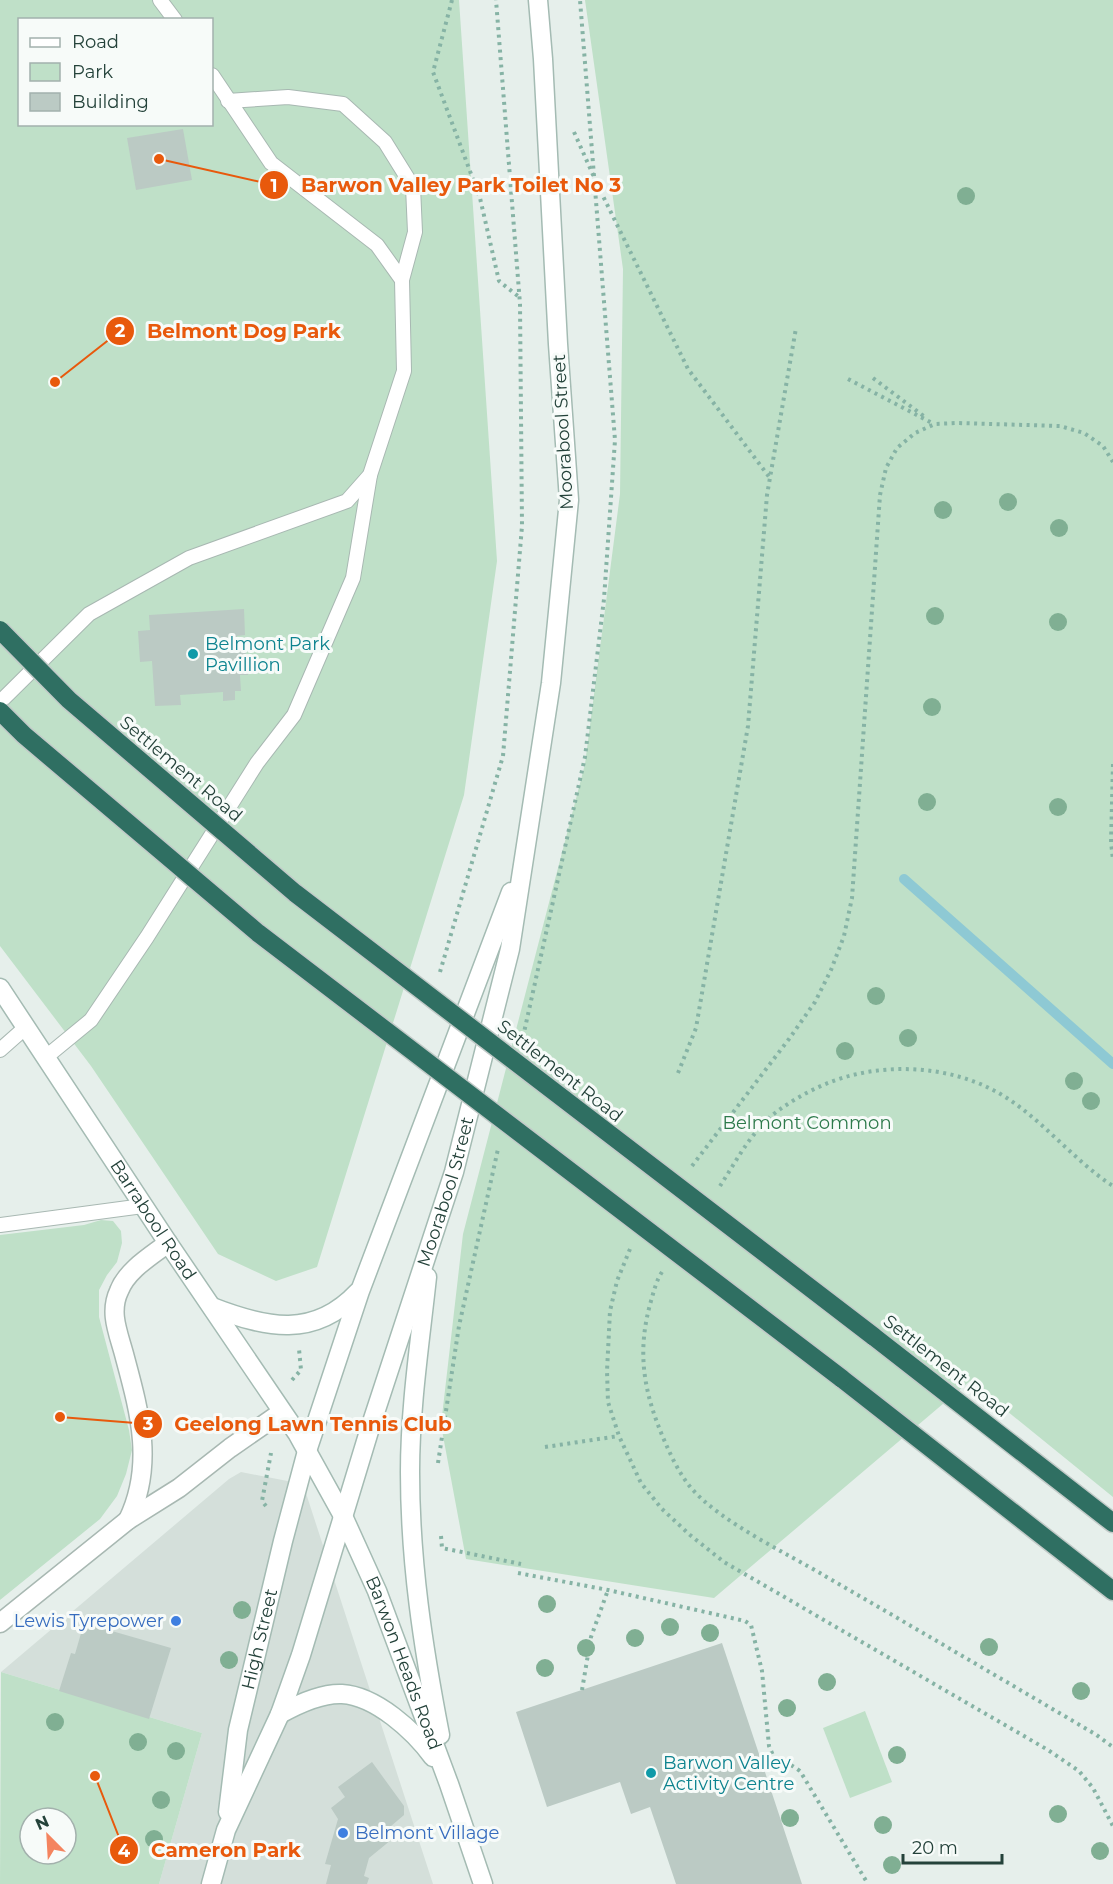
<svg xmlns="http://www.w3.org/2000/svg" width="1113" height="1884" font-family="Montserrat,sans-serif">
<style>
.built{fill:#d4dfda}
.green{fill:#bfe0c8;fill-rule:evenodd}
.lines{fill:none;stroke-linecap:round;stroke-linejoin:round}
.stream{stroke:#8ec9d4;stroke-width:10}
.building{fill:#bbcac4}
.lane-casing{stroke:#a8b8b2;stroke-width:16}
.street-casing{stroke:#a8b8b2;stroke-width:21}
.secondary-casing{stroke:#a4bbb3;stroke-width:21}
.highway-casing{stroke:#c2cac8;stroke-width:21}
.path{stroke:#86b3a5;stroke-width:4;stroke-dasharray:3 4.5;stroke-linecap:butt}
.lane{stroke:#fff;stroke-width:14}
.street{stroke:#fff;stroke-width:18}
.secondary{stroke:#fff;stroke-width:18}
.highway{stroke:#2f6f62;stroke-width:18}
.highway-bridge-casing{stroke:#c2cac8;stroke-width:21;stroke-linecap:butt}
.highway-bridge{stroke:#2f6f62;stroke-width:18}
.tree{fill:#80af93}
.culture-dot{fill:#0f9aa8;stroke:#f7fbf9;stroke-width:2}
.shop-dot{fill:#3f7fe0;stroke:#f7fbf9;stroke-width:2}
.labels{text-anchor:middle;stroke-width:6;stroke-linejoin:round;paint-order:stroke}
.street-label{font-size:18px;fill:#24423a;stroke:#f7fbf9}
.culture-label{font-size:18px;fill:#0d838f;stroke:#f7fbf9;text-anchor:start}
.park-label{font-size:18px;fill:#2d7a4b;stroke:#f7fbf9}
.shop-label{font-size:18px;fill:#366cbe;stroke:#f7fbf9;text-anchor:end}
.leader{fill:none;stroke:#e8590c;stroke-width:2}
.callout-dot{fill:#e8590c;stroke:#f7fbf9;stroke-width:2}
.mark-label{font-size:18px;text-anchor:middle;font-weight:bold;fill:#fff}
.callout-label{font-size:20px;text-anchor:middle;font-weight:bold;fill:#e8590c;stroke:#f7fbf9;stroke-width:6;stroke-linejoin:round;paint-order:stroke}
</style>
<rect width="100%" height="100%" fill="#e6efeb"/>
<polygon class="built" points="241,1472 303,1484 433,1884 159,1884 202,1733 1,1672 229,1479"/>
<g class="green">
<path d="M0,0H459L497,561L464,795L317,1267L276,1281L218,1254L91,1066L0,946ZM20,20H212V124H20Z"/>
<polygon points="585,0 1113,0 1113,1497 970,1381 714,1598 466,1559 441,1425 463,1234 585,764 620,494 623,269"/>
<polygon points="101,1220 113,1221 121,1231 122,1243 117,1262 107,1275 99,1290 99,1317 129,1430 132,1450 126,1474 117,1496 100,1519 0,1600 0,1235 84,1225"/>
<path d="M1,1672L202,1733L159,1884H0ZM30,1818H66V1854H30Z"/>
<polygon points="865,1711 892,1782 850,1798 823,1728"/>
</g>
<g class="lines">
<polyline class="stream" points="904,879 1113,1064"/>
</g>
<g class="building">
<polygon points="183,129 192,180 136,190 127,138"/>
<polygon points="244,609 245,635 237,636 238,646 245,646 248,675 240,675 241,691 235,691 235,700 223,701 223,692 180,695 181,705 155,706 152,661 140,662 138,631 150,630 149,615"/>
<polygon points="84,1623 171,1648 149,1719 59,1691 71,1653 75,1654"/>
<polygon points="722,1643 762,1763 802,1884 676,1884 650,1807 631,1814 620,1782 547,1807 516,1712"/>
<polygon points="372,1762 404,1806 404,1815 384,1832 391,1840 369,1858 364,1876 369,1878 367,1884 326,1884 331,1865 325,1864 338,1819 331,1808 345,1797 338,1787"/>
</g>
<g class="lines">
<defs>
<g id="lane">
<polyline points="160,0 175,20"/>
<polyline points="228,101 288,97 343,104 385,142 413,187 415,232 402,280"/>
<polyline points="0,702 89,614 189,558 347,501 370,475 404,371 402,280 377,245 271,163 212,75"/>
<polyline points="0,1050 26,1027"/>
<polyline points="46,1057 91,1020 147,937 257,763 294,715 353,578 370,475"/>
<polyline points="0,1225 143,1206"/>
</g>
<g id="street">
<path d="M128,1520C155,1464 139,1410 124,1354C118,1332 109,1312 119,1291C127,1270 151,1256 168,1243"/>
<polyline points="0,1623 128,1520 179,1488 230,1448 282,1412"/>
</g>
<g id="secondary">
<path id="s1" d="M0,988L168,1243L297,1433L343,1516L377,1591L449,1784L483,1884"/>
<path d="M427,1277C420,1342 410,1407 410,1472C410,1562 423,1647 440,1735"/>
<path d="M212,1307C266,1328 314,1339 358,1292"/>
<path d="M280,1714C298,1704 321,1693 342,1694C376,1696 414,1731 433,1757"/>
<path id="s2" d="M228,1812L238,1730L283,1541L307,1451L360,1291L511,892"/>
<path id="s3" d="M211,1884L226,1830L280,1714L301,1655L370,1428L454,1172L510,949L551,683L569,500L558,344L543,59L538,0"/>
</g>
<g id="highway">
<polyline points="873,1336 1113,1523"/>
<polyline points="841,1378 1113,1591"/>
</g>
</defs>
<use href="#lane" class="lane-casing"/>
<use href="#street" class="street-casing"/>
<use href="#secondary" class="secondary-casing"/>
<use href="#highway" class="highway-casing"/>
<g class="path">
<polyline points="452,0 433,72 480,198 499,281 519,297"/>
<polyline points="574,132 594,177"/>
<polyline points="597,184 688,369 770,478"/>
<polyline points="873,378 925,417"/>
<polyline points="848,379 934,424"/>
<polyline points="1113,764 1111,842 1113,860"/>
<polyline points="440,972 503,756 522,526 520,304 496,0"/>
<polyline points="523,1037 585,757 604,599 615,440 580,0"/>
<polyline points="678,1073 696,1028 748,726 767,495 796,328"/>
<polyline points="692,1166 789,1039 815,1002 831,970 844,936 852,898 880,495 886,468 897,448 915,433 935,424 957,423 1060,426 1084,433 1103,446 1113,462"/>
<path d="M720,1186C737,1160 753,1128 779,1110C800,1095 827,1081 853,1075C897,1064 950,1068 991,1089C1036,1111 1071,1159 1113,1186"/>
<polyline points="630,1249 617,1281 610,1311 607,1371 608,1402 619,1436 641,1483 662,1509 690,1535 724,1562 1048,1750 1079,1771 1093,1788 1113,1826"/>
<path d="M662,1272C656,1281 654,1291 651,1301C636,1353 644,1394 665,1442C672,1458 680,1475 692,1489C721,1522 786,1553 825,1576C915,1628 1005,1681 1095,1734L1113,1747"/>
<polyline points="292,1380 301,1370 299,1349"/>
<polyline points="545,1447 619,1436"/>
<polyline points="438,1463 459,1326 498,1149"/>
<polyline points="266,1506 262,1501 271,1453"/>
<polyline points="441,1536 442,1548 521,1564"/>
<polyline points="518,1573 608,1590 745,1621 751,1625 762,1671 769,1746 775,1760"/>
<polyline points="582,1690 591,1637 608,1590"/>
<path d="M762,1763C777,1759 787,1761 800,1771L868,1884"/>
</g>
<use href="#lane" class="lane"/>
<use href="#street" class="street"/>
<use href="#secondary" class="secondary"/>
<use href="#highway" class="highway"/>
<defs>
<g id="highway-bridge">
<polyline points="0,630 69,700 295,893 873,1336"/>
<polyline points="0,711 24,735 258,933 841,1378"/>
</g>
</defs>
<use href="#highway-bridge" class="highway-bridge-casing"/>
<use href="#highway-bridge" class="highway-bridge"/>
</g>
<g class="tree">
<circle cx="966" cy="196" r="9"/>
<circle cx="1008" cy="502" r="9"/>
<circle cx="943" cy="510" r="9"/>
<circle cx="1059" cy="528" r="9"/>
<circle cx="935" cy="616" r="9"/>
<circle cx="1058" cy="622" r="9"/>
<circle cx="932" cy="707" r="9"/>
<circle cx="927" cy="802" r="9"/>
<circle cx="1058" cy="807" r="9"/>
<circle cx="876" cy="996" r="9"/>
<circle cx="908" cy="1038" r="9"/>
<circle cx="845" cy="1051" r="9"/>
<circle cx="1074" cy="1081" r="9"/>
<circle cx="1091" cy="1101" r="9"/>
<circle cx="547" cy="1604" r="9"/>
<circle cx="242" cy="1610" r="9"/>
<circle cx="670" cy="1627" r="9"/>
<circle cx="710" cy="1633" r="9"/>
<circle cx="635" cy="1638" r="9"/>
<circle cx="989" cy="1647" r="9"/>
<circle cx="586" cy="1648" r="9"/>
<circle cx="229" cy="1660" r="9"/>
<circle cx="545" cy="1668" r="9"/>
<circle cx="827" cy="1682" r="9"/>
<circle cx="1081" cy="1691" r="9"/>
<circle cx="787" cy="1708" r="9"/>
<circle cx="55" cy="1722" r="9"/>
<circle cx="138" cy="1742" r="9"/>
<circle cx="176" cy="1751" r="9"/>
<circle cx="897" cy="1755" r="9"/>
<circle cx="161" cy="1800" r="9"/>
<circle cx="1058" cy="1814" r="9"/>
<circle cx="790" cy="1818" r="9"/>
<circle cx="883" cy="1825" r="9"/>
<circle cx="154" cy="1839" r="9"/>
<circle cx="1100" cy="1851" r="9"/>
<circle cx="892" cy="1865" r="9"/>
</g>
<g class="culture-dot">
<circle cx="193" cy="654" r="6"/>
<circle cx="651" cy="1773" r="6"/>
</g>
<g class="shop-dot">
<circle cx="176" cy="1621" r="6"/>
<circle cx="343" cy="1833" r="6"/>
</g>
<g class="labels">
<g class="street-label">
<text transform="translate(563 432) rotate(-93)" y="6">Moorabool Street</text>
<text transform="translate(181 769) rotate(40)" y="6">Settlement Road</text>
<text transform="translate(560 1071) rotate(38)" y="6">Settlement Road</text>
<text dy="6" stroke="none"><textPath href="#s3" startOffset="732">Moorabool Street</textPath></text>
<text dy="6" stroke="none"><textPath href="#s1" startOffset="278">Barrabool Road</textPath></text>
<text transform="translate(946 1366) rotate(38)" y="6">Settlement Road</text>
<text dy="6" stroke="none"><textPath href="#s2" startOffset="176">High Street</textPath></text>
<text dy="6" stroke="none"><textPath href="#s1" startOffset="789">Barwon Heads Road</textPath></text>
</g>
<g class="culture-label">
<text x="205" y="650">Belmont Park<tspan x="205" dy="21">Pavillion</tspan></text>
<text x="663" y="1769">Barwon Valley<tspan x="663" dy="21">Activity Centre</tspan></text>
</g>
<g class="park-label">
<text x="807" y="1129">Belmont Common</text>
</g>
<g class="shop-label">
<text x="164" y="1627">Lewis Tyrepower</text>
<text x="355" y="1839" text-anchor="start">Belmont Village</text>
</g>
</g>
<path class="leader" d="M159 159L274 185M55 382L120 331M60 1417L148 1424M95 1776L124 1850"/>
<g class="callout-dot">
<circle cx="159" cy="159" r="6"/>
<circle cx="55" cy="382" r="6"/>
<circle cx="60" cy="1417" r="6"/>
<circle cx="95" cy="1776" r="6"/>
<circle cx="274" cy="185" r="15"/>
<circle cx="120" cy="331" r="15"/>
<circle cx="148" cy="1424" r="15"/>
<circle cx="124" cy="1850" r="15"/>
</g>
<g class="mark-label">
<text x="274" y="192">1</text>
<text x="120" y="337">2</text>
<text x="148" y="1430">3</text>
<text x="124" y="1857">4</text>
</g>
<g class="callout-label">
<text x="461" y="192">Barwon Valley Park Toilet No 3</text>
<text x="244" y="338">Belmont Dog Park</text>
<text x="313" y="1431">Geelong Lawn Tennis Club</text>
<text x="226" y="1857">Cameron Park</text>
</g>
<rect x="18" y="18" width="195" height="108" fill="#f7fbf9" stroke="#a3b1ad" stroke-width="1.5"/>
<rect x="30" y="38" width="30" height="9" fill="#ffffff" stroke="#a3b1ad" stroke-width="1.5"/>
<text x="72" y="48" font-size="18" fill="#24423a">Road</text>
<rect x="30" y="63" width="30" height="18" fill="#bfe0c8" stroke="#a3b1ad" stroke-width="1.5"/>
<text x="72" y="78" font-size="18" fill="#24423a">Park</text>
<rect x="30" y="93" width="30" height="18" fill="#bbcac4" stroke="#a3b1ad" stroke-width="1.5"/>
<text x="72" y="108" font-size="18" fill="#24423a">Building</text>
<g transform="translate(48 1836) rotate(336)"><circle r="28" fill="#f7fbf9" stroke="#a3b1ad" stroke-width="1.5"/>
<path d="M0-4.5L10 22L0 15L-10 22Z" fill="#f4845f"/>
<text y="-9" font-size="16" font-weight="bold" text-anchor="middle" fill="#24423a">N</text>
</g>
<path d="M903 1854v9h99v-9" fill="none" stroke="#24423a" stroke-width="3"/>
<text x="912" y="1854" font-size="18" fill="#24423a" stroke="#f7fbf9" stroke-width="4.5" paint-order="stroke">20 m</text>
</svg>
